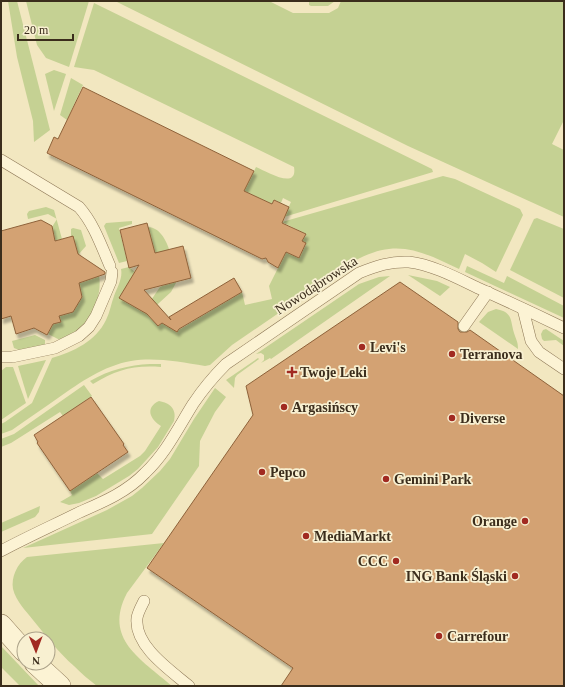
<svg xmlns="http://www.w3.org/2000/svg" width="565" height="687" font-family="Georgia,serif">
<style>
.green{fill:#c5d193}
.building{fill:#d3a273;stroke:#8e623a;filter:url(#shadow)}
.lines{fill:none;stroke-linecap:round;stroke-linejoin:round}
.lane-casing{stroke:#8d7756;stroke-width:12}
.street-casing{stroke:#8d7756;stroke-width:22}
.lane{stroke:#fcf3d4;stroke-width:11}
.street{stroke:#fcf3d4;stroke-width:21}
.poi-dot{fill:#a12a21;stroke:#f8f0d1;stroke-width:1.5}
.labels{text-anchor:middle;stroke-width:3.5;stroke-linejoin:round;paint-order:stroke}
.street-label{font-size:14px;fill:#3b2d1c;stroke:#f8f0d1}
.poi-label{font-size:14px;font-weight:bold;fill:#3b2d1c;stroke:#f8f0d1;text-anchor:start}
</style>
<defs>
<filter id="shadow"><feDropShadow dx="2.5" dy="4.5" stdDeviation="1" flood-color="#0004"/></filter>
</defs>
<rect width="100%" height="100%" fill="#f2e7c0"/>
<g class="green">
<polygon points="8,1 17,1 50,130 34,142 33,121 17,57"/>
<polygon points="26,1 89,1 69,67 46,58 37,45"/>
<polygon points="115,1 269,1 293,13 329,13 338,8 341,1 564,1 564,120 552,144 564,150 564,217 408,146"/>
<polygon points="309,1 335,1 328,6 311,6 309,5"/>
<path d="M94,3L432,169L433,172L284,217L291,202L283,198L281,203L274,200L272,204L244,191L256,167C266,171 298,191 294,167L94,70L74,67Z"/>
<polygon points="54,70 66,74 54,111 45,74"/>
<polygon points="71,78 83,85 67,120 60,115"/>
<path d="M443,176L455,179L520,209L523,215L496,272L482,263L465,254L459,269C421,251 397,238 356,260L232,345L210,365L205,366C180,362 155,357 131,361C103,366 81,382 58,398C43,409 27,419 12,430L1,434V424L5,422L32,403L52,358C73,352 96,341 106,320C110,312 111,304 114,296C117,288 123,278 121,269L129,267L135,272L120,298L143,312L160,287L166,284L159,269L148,227C169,228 173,265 177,281L171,292L147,314L158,326L168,317L177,331L242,292L245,305L272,299L269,286L286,252L299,258L306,244L302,241L306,234L282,222Z"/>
<polygon points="46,207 54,210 62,239 55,241 52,227 57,219 48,214 28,219 27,214 29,211"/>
<polygon points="537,218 564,229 564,298 510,270 534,219"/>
<polygon points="132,221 132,224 119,228 127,261 119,263 104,226 106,223"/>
<polygon points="73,228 81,230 86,246 78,255 71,237 71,229"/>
<polygon points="467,266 504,283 507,276 564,306 564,318 465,272"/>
<polygon points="408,275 437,281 450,287 440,296"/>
<path d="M99,276C102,290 95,312 86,323C79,331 69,336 60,340L48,334L53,324L61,322L59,316L73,311L82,297L79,283Z"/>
<polygon points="390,276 271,359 270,358 261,363 264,360 264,355 261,353 256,354 359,284 379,277"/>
<path d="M496,309C513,312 510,320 514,333C516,340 518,341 518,349L479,322L488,312Z"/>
<polygon points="546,329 564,341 564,346 556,340 544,341 542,339 541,334 543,330"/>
<polygon points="35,335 45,340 45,345 19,350 14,348 12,341"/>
<polygon points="258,358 259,359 237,375 235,378 234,388 226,380"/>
<polygon points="46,360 28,399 18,366"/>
<path d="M150,364H161V367C132,365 117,370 93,384L90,381C109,370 129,365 150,364Z"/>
<polygon points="6,367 13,367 26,403 1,420 1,371"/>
<polygon points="84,385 92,396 63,416 60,412 11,443 1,447 1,439 14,434"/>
<polygon points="215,388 226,397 215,412 200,441 199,466 152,534 23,548 107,510 132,496 142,488 160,471 170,459 194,419"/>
<path d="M159,401C170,403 177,409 174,421L158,447L138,469L129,476L96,496L79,503L69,505L60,502L72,495L70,491L97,473L103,479L140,456L145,451L161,426C151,420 144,408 159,401Z"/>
<polygon points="40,506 39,512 35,517 1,532 1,523"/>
<path d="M164,543L127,593C103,639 141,659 172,686H97C89,680 81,673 74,666C59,653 46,636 33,620C26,611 16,601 13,589C11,577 17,564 27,557Z"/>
<polygon points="1,646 39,686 20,686 1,667"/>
</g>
<g class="building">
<polygon points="83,87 254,171 244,191 272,204 274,200 289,207 282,223 306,234 302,241 306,243 299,258 286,252 278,268 268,262 266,258 262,259 47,153 54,137 58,139"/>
<polygon points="41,220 52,226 55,241 73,236 78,254 105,272 105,274 79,283 82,297 73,312 59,316 61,322 53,324 47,335 34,328 16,334 11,316 1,319 1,231"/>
<polygon points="147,223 155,253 183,246 191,278 144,290 171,320 169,317 234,278 242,292 179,329 177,332 162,323 158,326 147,314 119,298 139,265 129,268 120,230"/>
<polygon points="400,282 458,322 458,329 460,332 467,332 470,330 564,396 564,686 281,686 293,668 147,568 253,415 246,386"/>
<polygon points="91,397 124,444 123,445 128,452 70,491 37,443 38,442 34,435"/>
</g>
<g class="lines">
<defs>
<g id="lane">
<path d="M1,160L79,207C94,224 101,245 110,266"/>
<polyline points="523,309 531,341 539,352 564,369"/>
<polyline points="464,326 488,292"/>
<polyline points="1,357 12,357 55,348 79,336 89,327 96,316 111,281 112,272"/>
<path d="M1,551C27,537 54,525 80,512C103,502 127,492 145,473C166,453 178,428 193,404C203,389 214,376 226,364L359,273C376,266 391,261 409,262C433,265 457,278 478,288C507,301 535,314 564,328"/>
<path d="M144,601C141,607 138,612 137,618C134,646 170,670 189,686"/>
</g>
<g id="street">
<polyline points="1,625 24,651"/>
<polyline points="35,663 60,686"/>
</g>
</defs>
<use href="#lane" class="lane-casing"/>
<use href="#street" class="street-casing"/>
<use href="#lane" class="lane"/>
<use href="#street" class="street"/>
</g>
<g class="poi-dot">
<circle cx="362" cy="347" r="4"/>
<circle cx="452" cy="354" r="4"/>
<path d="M290 366h4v4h4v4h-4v4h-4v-4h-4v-4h4z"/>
<circle cx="284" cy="407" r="4"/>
<circle cx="452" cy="418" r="4"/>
<circle cx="262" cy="472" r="4"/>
<circle cx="386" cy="479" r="4"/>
<circle cx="525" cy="521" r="4"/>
<circle cx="306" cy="536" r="4"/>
<circle cx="396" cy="561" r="4"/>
<circle cx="515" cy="576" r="4"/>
<circle cx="439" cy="636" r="4"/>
</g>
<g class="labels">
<g class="street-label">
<text transform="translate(316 285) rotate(-33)" y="5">Nowodąbrowska</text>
</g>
<g class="poi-label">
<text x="370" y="352">Levi's</text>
<text x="460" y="359">Terranova</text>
<text x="300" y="377">Twoje Leki</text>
<text x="292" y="412">Argasińscy</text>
<text x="460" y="423">Diverse</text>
<text x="270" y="477">Pepco</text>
<text x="394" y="484">Gemini Park</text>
<text x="517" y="526" text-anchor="end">Orange</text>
<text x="314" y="541">MediaMarkt</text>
<text x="388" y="566" text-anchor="end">CCC</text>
<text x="507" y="581" text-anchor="end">ING Bank Śląski</text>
<text x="447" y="641">Carrefour</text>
</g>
</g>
<rect width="565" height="687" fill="none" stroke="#3b2d1c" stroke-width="4"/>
<g transform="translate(36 651) rotate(179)"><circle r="19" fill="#f8f0d1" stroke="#aca289"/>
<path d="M0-3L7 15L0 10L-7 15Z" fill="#a12a21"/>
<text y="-6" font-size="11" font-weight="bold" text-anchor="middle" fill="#3b2d1c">N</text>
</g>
<path d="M18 34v6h55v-6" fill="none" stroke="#3b2d1c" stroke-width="2"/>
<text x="24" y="34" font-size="12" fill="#3b2d1c" stroke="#f8f0d1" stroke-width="3" paint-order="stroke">20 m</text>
</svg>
